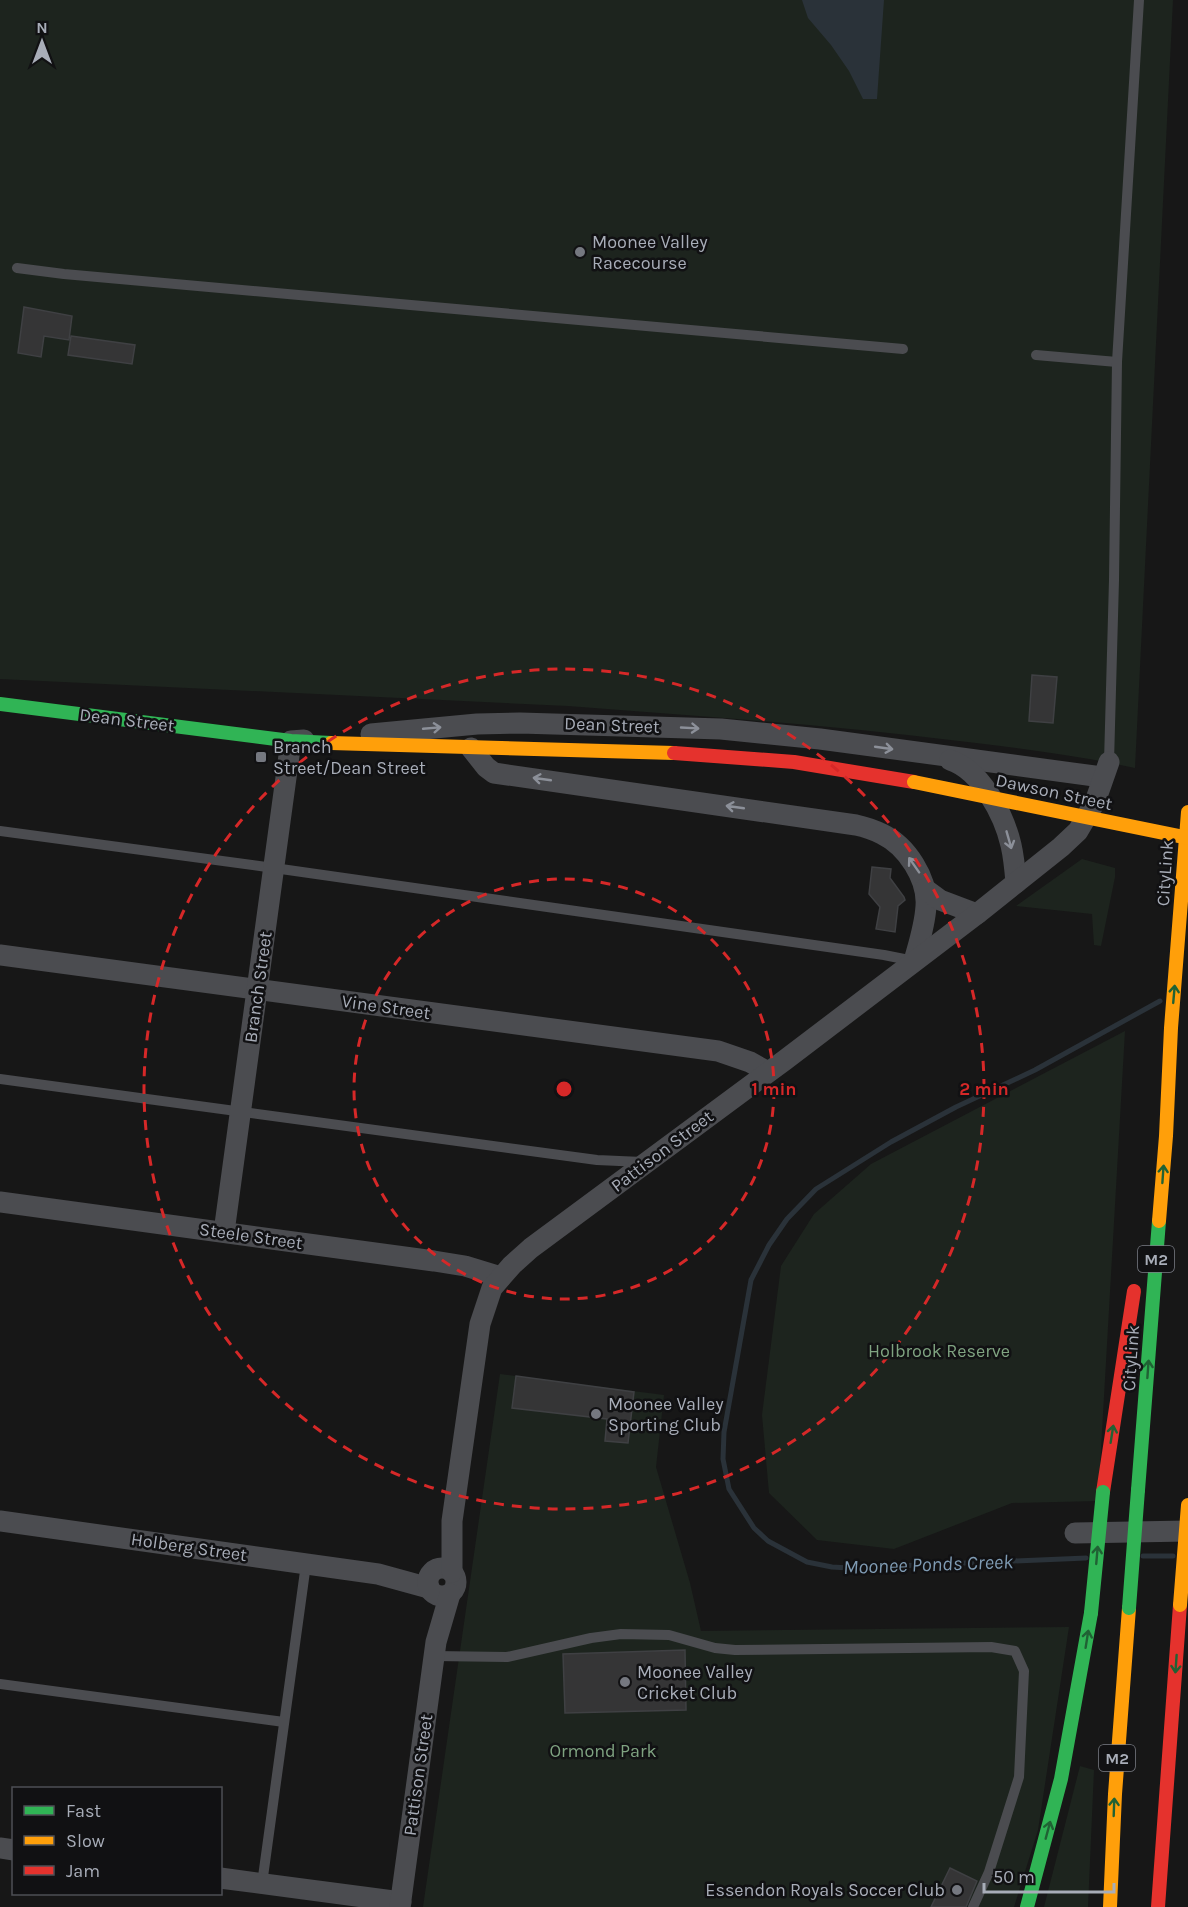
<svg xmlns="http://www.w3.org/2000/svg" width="1188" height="1907" font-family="Karla,sans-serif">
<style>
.green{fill:#1d241e}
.water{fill:#2a3239}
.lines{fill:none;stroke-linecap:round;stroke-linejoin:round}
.stream{stroke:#2a3239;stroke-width:5}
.building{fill:#353536;stroke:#3f4043;stroke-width:1.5}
.lane{stroke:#4b4c50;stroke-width:10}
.street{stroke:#4b4c50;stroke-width:21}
.fast{stroke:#30b455;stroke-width:14}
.slow{stroke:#ff9f0a;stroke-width:14}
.jam{stroke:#e5322d;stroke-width:14}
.fast-bridge{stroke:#30b455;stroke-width:14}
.slow-bridge{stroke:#ff9f0a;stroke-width:14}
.oneway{stroke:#8c9099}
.oneway2{stroke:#206234}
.ring{fill:none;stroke:#d62828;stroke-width:3;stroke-dasharray:10 8}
.poi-dot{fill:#757880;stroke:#111113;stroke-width:2}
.labels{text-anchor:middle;stroke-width:5;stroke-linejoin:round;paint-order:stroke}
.shield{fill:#111113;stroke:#7b7e86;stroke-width:1.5}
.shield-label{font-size:16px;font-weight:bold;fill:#a8adb8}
.poi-label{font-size:18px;fill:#a8adb8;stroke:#111113;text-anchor:start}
.street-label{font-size:18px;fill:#a8adb8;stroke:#111113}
.park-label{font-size:18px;fill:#7fa381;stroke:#111113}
.water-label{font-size:20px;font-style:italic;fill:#7f9bb3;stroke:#111113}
.centre{fill:#d62828;stroke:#111113;stroke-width:3}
.ring-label{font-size:18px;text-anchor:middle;font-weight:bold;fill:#d62828;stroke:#111113;stroke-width:5;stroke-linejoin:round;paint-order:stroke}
</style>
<rect width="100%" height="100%" fill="#171717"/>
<g class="green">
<path d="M0,0H1173L1135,768C1076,755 1019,748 959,741C829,725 698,716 568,706L0,679Z"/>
<polygon points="1082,859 1115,868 1115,877 1101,946 1094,945 1092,914 1016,906"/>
<polygon points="1125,1031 1098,1501 1012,1503 894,1549 817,1540 769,1493 762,1415 781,1266 814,1214 871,1164"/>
<polygon points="500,1374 664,1395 656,1467 690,1583 701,1631 1069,1627 1038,1830 1014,1907 423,1907"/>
<polygon points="1080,1766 1094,1770 1088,1907 1044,1907"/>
</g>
<polygon class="water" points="802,0 884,0 877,99 863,99 849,71 831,45 808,18"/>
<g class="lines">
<g class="stream">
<polyline points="1143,1556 1173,1556"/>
<polyline points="1086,1558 849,1568 832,1567 807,1562 768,1541 754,1528 729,1489 723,1459 724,1432 751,1280 769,1245 787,1219 816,1189 891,1142 956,1107 1035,1070 1160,1001"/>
</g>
</g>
<g class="building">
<polygon points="24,307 72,316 69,340 44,336 41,357 18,353"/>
<polygon points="71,336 135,345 132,364 68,355"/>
<polygon points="1032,675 1057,677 1053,723 1029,721"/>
<polygon points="872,867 891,869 890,878 904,897 905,900 898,906 895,932 876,929 880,907 869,894"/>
<polygon points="516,1376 634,1392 628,1443 605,1441 607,1419 512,1408"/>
<polygon points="685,1650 686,1710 565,1713 563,1654"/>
<polygon points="950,1868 977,1881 966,1907 931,1907"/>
</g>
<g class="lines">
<g class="lane">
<polyline points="17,268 64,274 903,349"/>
<polyline points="1036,355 1117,362"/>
<polyline points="1109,762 1114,580 1117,362 1139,0"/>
<polyline points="0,831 274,868 884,955 914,961"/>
<polyline points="0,1079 597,1160 642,1162"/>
<polyline points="434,1656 507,1657 591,1638 621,1634 669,1635 715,1648 735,1650 991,1647 1015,1651 1024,1671 1019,1777 989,1872 973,1907"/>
<polyline points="0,1684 284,1722"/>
<polyline points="262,1884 306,1564"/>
</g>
<g class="street">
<polyline points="371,734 477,724 520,723 721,729 820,739 1102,777"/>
<path d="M471,748L486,767L494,773L856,825C865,827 874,830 882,834C907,846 928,879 926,906C925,925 919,943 914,961"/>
<path d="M950,760C981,770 1004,815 1011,845C1014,858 1015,870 1016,883"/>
<polyline points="925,889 940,900 977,914"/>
<polyline points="0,955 718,1051 750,1062 768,1072"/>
<polyline points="0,1202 434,1261 465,1266 501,1277"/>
<polyline points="224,1232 291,741 304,740"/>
<polyline points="0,1521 378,1574 429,1588"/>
<polyline points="1075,1533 1188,1531"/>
<circle cx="442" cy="1582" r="14"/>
<polyline points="452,1572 452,1521 480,1324 492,1288 512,1265 531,1248 785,1060 977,914 1061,847 1078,831 1095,802 1109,762"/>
<polyline points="0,1848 14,1850"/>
<polyline points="220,1878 401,1902"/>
<polyline points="400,1907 436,1642 450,1594"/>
</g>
<g class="fast">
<polyline points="0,704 291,741 331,743"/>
<polyline points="1138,1490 1159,1221"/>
<polyline points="1027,1907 1061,1779 1091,1613"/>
</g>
<g class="slow">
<polyline points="331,743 674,753"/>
<polyline points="1159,1221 1166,1136 1171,1028 1188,812"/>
<polyline points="1110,1907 1115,1794 1129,1608"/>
</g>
<g class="jam">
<polyline points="674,753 794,762 914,782"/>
<polyline points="1103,1492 1134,1291"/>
<polyline points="1158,1907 1180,1605"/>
</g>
<g class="fast-bridge">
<polyline points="1129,1608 1138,1490"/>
<polyline points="1091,1613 1103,1492"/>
</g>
<g class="slow-bridge">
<polyline points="914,782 1188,838"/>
<polyline points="1180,1605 1188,1505"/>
</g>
</g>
<defs><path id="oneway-shaft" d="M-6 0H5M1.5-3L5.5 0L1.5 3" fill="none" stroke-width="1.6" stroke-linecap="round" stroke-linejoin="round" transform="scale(1.5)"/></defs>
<g class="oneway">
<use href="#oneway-shaft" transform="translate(432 728) rotate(-5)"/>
<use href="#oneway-shaft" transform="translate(690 728) rotate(3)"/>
<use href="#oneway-shaft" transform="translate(884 748) rotate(8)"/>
<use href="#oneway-shaft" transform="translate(542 779) rotate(-172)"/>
<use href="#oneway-shaft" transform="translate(735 807) rotate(-172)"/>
<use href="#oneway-shaft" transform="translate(1009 840) rotate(74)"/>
<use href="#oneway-shaft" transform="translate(914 865) rotate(-125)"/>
</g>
<g class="oneway2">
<use href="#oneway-shaft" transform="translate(1174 994) rotate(-85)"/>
<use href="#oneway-shaft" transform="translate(1163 1174) rotate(-86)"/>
<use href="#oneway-shaft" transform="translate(1148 1369) rotate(-86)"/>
<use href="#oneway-shaft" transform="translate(1112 1434) rotate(-81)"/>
<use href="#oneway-shaft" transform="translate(1097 1555) rotate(-85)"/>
<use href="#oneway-shaft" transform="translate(1087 1639) rotate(-81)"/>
<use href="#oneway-shaft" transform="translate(1176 1664) rotate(94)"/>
<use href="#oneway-shaft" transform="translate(1114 1807) rotate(-88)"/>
<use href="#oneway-shaft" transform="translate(1048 1830) rotate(-75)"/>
</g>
<g class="ring">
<circle cx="564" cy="1089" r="210"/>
<circle cx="564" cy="1089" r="420"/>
</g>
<g class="poi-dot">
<circle cx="580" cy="252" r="6"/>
<rect x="255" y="751" width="12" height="12" rx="3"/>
<circle cx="596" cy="1414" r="6"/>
<circle cx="625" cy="1682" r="6"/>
<circle cx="957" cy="1890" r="6"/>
</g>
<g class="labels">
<g class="shield">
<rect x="1138" y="1246" width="36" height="26" rx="4.5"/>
<rect x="1099" y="1745" width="36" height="26" rx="4.5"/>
</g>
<g class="shield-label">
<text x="1156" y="1265">M2</text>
<text x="1117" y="1764">M2</text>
</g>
<g class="poi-label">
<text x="592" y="248">Moonee Valley<tspan x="592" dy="21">Racecourse</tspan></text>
<text x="273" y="753">Branch<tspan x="273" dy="21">Street/Dean Street</tspan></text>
<text x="608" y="1410">Moonee Valley<tspan x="608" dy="21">Sporting Club</tspan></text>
<text x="637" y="1678">Moonee Valley<tspan x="637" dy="21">Cricket Club</tspan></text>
<text x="945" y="1896" text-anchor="end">Essendon Royals Soccer Club</text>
</g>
<g class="street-label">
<text transform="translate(127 720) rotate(7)" y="6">Dean Street</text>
<text transform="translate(612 725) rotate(2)" y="6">Dean Street</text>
<text transform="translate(1054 792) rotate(12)" y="6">Dawson Street</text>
<text transform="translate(1165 873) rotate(-86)" y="6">CityLink</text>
<text transform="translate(258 987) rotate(-82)" y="6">Branch Street</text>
<text transform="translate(386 1007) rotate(8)" y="6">Vine Street</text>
<text transform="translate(662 1151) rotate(-37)" y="6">Pattison Street</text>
<text transform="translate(251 1236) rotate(8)" y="6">Steele Street</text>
<text transform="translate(1131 1358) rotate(-86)" y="6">CityLink</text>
<text transform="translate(189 1547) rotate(8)" y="6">Holberg Street</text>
<text transform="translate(418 1775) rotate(-82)" y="6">Pattison Street</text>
</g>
<g class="park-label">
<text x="939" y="1357">Holbrook Reserve</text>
<text x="603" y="1757">Ormond Park</text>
</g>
<g class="water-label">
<text transform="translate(928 1564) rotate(-2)" y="7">Moonee Ponds Creek</text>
</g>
</g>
<circle cx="564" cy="1089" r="9" class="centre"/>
<g class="ring-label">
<text x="774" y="1095">1 min</text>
<text x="984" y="1095">2 min</text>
</g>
<rect x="12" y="1787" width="210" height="108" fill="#111113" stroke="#4d4f55" stroke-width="1.5"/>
<rect x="24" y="1806" width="30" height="9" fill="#30b455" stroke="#4d4f55" stroke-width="1.5"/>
<text x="66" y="1817" font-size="18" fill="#a8adb8">Fast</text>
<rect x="24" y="1836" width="30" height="9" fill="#ff9f0a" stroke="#4d4f55" stroke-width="1.5"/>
<text x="66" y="1847" font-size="18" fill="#a8adb8">Slow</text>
<rect x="24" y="1866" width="30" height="9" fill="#e5322d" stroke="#4d4f55" stroke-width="1.5"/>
<text x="66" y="1877" font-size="18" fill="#a8adb8">Jam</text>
<g transform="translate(42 42)" stroke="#111113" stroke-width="4.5" paint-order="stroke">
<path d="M0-4.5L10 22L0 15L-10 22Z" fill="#a8adb8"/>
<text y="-9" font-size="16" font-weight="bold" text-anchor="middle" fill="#a8adb8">N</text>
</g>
<path d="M984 1883v9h130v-9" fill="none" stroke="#a8adb8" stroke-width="3"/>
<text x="993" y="1883" font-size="18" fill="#a8adb8" stroke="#111113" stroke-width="4.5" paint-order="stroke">50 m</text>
</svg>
